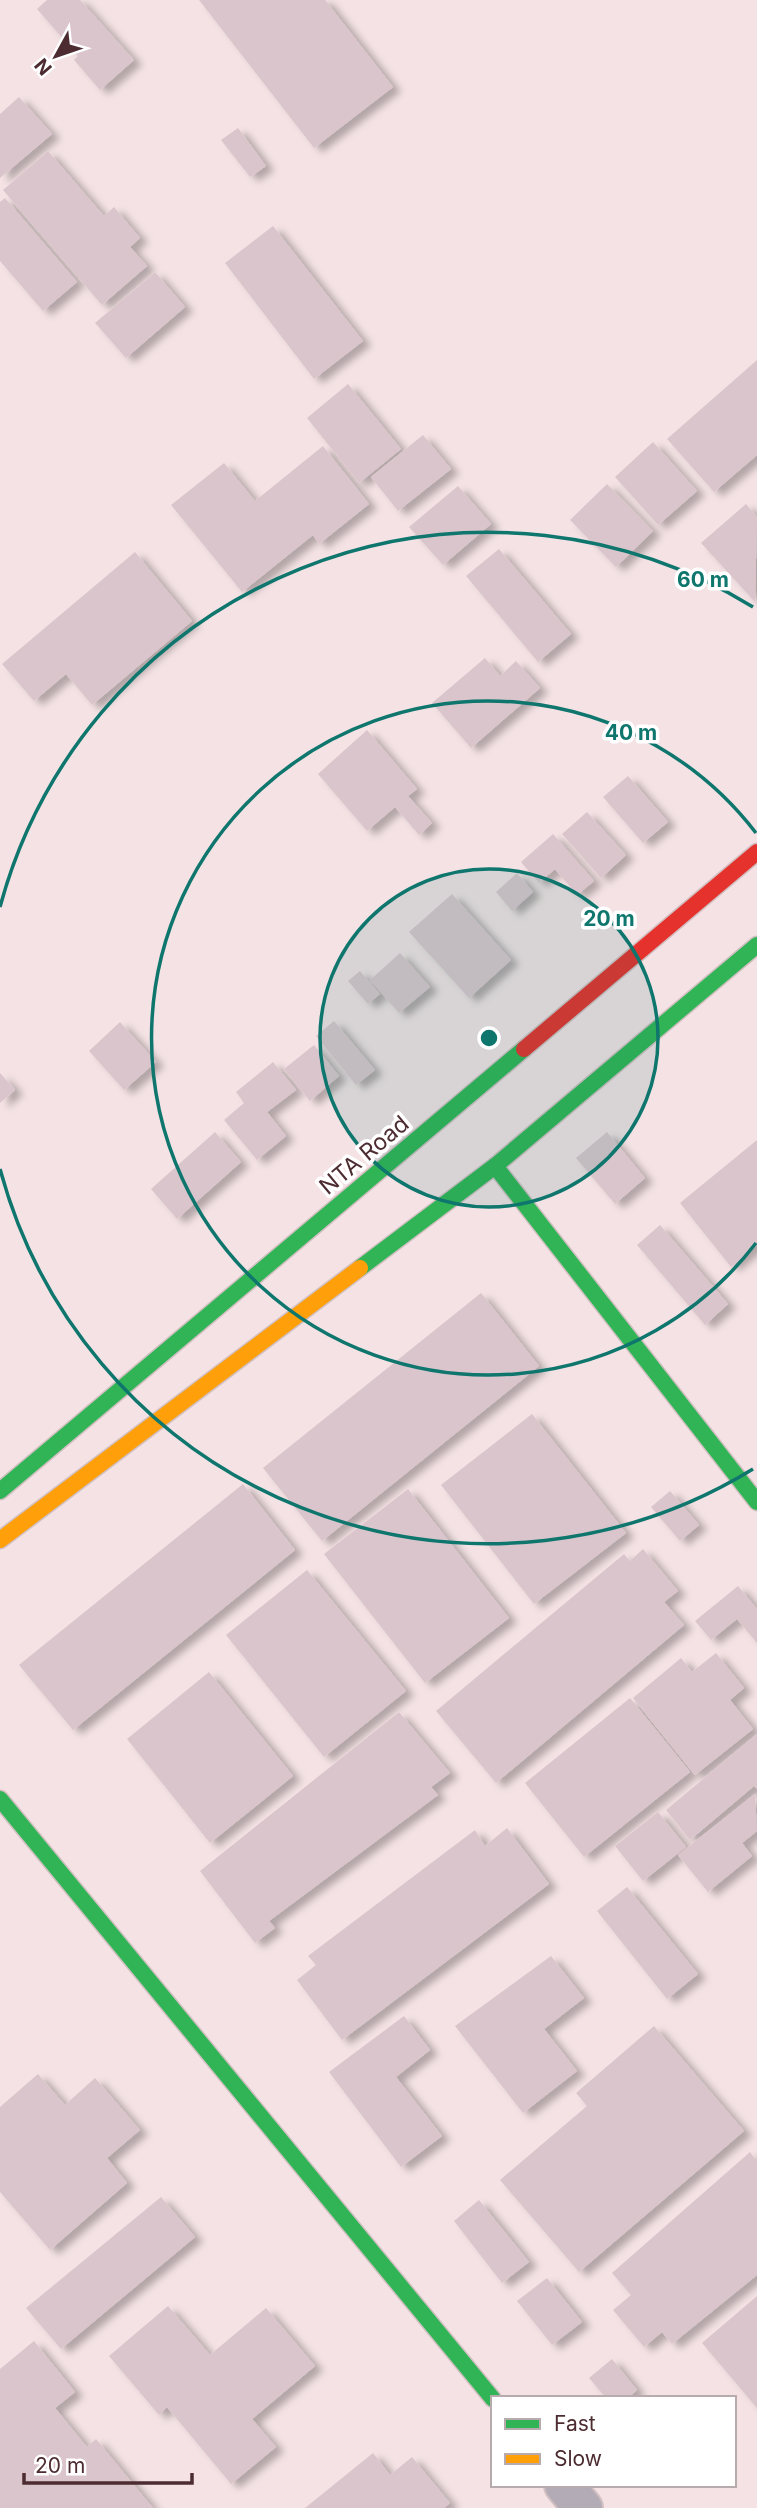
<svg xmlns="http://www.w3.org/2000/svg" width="757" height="2508" font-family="Inter,sans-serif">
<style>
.building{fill:#dbc5cc;filter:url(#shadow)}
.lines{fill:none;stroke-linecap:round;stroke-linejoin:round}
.street-casing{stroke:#d1bfc1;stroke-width:42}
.fast-casing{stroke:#d1bfc1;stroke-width:19}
.slow-casing{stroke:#d1bfc1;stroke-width:19}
.jam-casing{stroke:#d1bfc1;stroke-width:19}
.street{stroke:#b3abb5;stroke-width:38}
.fast{stroke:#30b455;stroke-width:16}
.slow{stroke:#ff9f0a;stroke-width:16}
.jam{stroke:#e5322d;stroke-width:16}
.ring{fill:none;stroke:#0f766e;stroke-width:3.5}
.labels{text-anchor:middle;stroke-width:7;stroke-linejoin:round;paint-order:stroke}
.street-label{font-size:23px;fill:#4c2c31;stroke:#fff}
.centre{fill:#0f766e;stroke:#fff;stroke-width:3.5}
.ring-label{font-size:21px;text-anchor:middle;font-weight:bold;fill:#0f766e;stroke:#fff;stroke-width:7;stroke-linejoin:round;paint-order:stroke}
</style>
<defs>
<filter id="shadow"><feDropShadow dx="8" dy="4.5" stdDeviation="3.5" flood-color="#0004"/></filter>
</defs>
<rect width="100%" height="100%" fill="#f4e2e4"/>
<g class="building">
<polygon points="47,0 80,0 134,60 100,90 74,60 78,56 37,9"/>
<polygon points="199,0 325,0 393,87 314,148"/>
<polygon points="19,97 52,134 0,178 0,114"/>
<polygon points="238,128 266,166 250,177 221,140"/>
<polygon points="48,151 104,216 114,207 140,238 130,247 147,266 102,305 3,190"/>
<polygon points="5,198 77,282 43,311 0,261 0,202"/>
<polygon points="273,226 363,341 314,379 225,263"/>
<polygon points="155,272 185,307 126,358 95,323"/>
<polygon points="757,360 757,455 714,492 667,439"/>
<polygon points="348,384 401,449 359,483 307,418"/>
<polygon points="423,435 451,469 398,511 371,477"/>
<polygon points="653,442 697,491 658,525 615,477"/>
<polygon points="323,446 369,504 319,544 313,535 242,592 171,505 224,463 255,501"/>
<polygon points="607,484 653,531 616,567 570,520"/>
<polygon points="458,486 491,524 443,565 409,527"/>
<polygon points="746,504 757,517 755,602 701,543"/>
<polygon points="499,549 571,634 538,662 466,576"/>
<polygon points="135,552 192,621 92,705 66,674 34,701 2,664"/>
<polygon points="485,658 500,676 516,661 540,688 471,748 432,703"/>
<polygon points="367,730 417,789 408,796 432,823 419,835 395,807 367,831 318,774"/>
<polygon points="628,776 668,822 643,843 603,797"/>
<polygon points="587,812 626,855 601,878 562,834"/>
<polygon points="553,834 594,881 577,895 555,869 539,883 521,862"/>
<polygon points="517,873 533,892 512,911 496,892"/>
<polygon points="452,894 511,960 469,998 409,932"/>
<polygon points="400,953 430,987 399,1013 370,980"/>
<polygon points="360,971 380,994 368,1004 348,981"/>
<polygon points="334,1021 375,1070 356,1085 316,1036"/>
<polygon points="120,1022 156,1062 124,1090 89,1051"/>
<polygon points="314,1045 339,1076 310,1101 284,1069"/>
<polygon points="273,1062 296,1090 267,1112 286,1136 257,1160 224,1120 244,1103 236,1092"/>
<polygon points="0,1073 15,1090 0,1103"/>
<polygon points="215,1132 241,1162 177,1219 151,1189"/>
<polygon points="607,1132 645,1178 615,1204 576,1158"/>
<polygon points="757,1140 757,1245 731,1267 680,1203"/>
<polygon points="660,1225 728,1304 705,1325 637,1245"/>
<polygon points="481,1293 539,1366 322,1541 263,1468"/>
<polygon points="532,1414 626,1533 534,1604 441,1485"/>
<polygon points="243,1484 295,1550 73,1730 19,1665"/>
<polygon points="408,1489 509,1618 425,1683 324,1554"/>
<polygon points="670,1491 699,1525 680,1541 651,1507"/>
<polygon points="643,1549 678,1591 664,1602 684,1625 496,1783 436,1711 624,1554 630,1561"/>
<polygon points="307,1570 406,1691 324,1757 226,1635"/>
<polygon points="738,1586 757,1609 757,1643 737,1619 711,1640 695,1621"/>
<polygon points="716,1653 744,1688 730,1700 753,1729 695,1775 633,1698 681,1658 692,1672"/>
<polygon points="209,1672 293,1776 210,1843 127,1739"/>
<polygon points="630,1698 690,1772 584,1857 525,1783"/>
<polygon points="399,1712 450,1773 431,1787 438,1795 269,1921 275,1928 255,1943 200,1871"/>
<polygon points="757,1734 757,1789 754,1786 690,1840 666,1810"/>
<polygon points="755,1794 757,1831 742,1843 752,1856 708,1892 678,1855"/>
<polygon points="658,1812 686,1847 643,1881 615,1846"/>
<polygon points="507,1828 549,1884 342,2040 297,1980 316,1965 308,1956 475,1830 485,1846"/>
<polygon points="627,1887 698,1974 667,1999 597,1911"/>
<polygon points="551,1956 584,1998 544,2029 577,2071 523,2113 455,2026"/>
<polygon points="404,2016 430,2050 396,2077 442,2136 401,2167 329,2072"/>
<polygon points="654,2026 744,2131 579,2272 500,2180 587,2106 576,2093"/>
<polygon points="38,2074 65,2105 95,2078 140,2130 107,2158 127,2183 50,2250 0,2192 0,2107"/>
<polygon points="750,2152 757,2162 757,2275 672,2344 662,2332 644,2347 613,2310 631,2295 612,2273"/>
<polygon points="161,2197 195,2237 61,2349 26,2308"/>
<polygon points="479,2200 529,2262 502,2283 454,2221"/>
<polygon points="547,2278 582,2322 552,2345 517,2301"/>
<polygon points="757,2296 757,2408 702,2343"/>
<polygon points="168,2306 210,2355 266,2308 315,2366 252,2419 276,2447 231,2484 167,2407 159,2415 109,2356"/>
<polygon points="34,2341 75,2392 55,2408 87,2447 96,2439 153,2508 0,2508 0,2369"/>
<polygon points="612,2359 637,2390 628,2398 606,2398 589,2378"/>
<polygon points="373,2453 390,2475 412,2457 450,2503 444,2508 305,2508"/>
</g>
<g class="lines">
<defs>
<polyline id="street" points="564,2485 583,2508"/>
<g id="fast">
<polyline points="495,1166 757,1502"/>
<polyline points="360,1268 495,1166 757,945"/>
<polyline points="0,1491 524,1049"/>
<polyline points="0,1799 493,2399"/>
</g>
<polyline id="slow" points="0,1540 360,1268"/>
<polyline id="jam" points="524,1049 757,852"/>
</defs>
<use href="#street" class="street-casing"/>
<use href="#fast" class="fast-casing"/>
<use href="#slow" class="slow-casing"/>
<use href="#jam" class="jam-casing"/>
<use href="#street" class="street"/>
<use href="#fast" class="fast"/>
<use href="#slow" class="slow"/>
<use href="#jam" class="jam"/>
</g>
<circle cx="489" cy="1038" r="169" fill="#0f766e" fill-opacity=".12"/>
<g class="ring">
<circle cx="489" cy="1038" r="169"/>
<path d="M756 1243A337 337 0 1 1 756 833"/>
<path d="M753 1469A506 506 0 0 1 0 1169M0 907A506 506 0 0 1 753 607"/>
</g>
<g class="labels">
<g class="street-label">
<text transform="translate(364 1155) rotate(-40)" y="8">NTA Road</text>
</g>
</g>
<circle cx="489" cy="1038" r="10" class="centre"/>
<g class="ring-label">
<text x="703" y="587">60 m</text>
<text x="631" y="740">40 m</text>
<text x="609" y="926">20 m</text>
</g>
<rect x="491" y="2396" width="245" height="91" fill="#ffffff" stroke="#b7abad" stroke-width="2"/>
<rect x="505" y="2419" width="35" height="10" fill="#30b455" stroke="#b7abad" stroke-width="2"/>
<text x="554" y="2431" font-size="21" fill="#4c2c31">Fast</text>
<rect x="505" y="2454" width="35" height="10" fill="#ff9f0a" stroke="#b7abad" stroke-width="2"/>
<text x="554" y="2466" font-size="21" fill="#4c2c31">Slow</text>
<g transform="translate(56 56) rotate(230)" stroke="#ffffff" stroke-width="5" paint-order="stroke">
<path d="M0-5L12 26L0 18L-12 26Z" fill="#4c2c31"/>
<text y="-10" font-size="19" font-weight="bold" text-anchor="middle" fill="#4c2c31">N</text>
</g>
<path d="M24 2473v10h168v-10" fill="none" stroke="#4c2c31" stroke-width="3.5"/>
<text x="35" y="2473" font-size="21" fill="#4c2c31" stroke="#ffffff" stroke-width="5" paint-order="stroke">20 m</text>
</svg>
